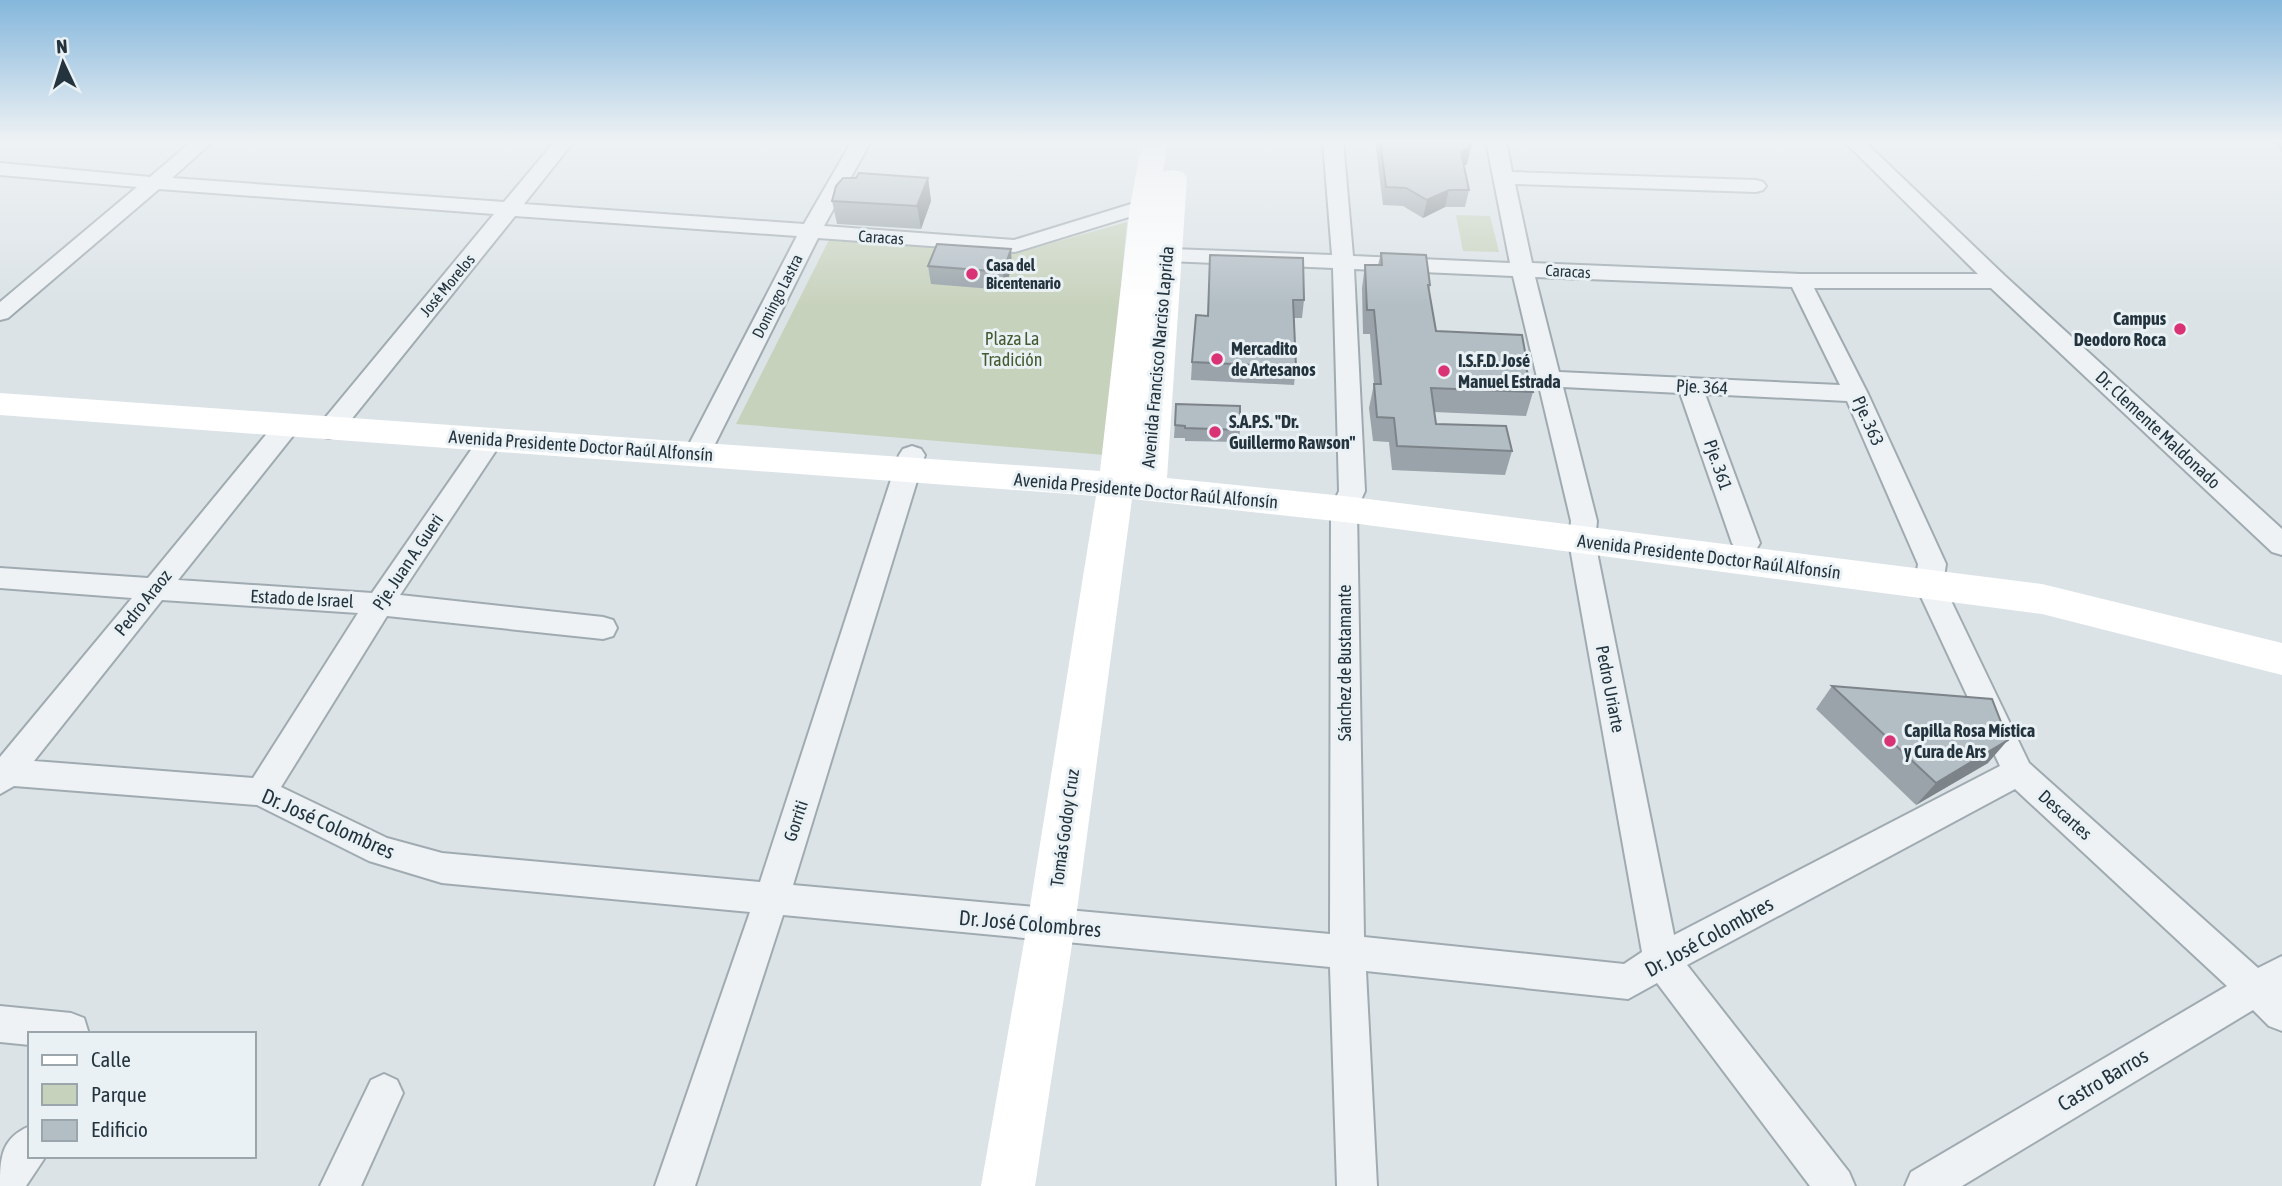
<svg xmlns="http://www.w3.org/2000/svg" width="2282" height="1186" font-family="'Asap Condensed',sans-serif">
<style>
.green{fill:#c7d2bc}
.lines{fill:none;stroke-linecap:round;stroke-linejoin:round}
.street-casing{stroke:#a0abb1;stroke-width:4}
.street{fill:#eef2f5;fill-rule:evenodd}
.secondary{fill:#fff;fill-rule:evenodd}
.wall{fill:#99a3a9}
.shaded-wall{fill:#7d8489}
.building{fill:#b2bdc4;stroke:#7d8489;stroke-width:2}
.poi-dot{fill:#d93376;stroke:#eaf1f5;stroke-width:2.5}
.labels{text-anchor:middle;stroke-width:6;stroke-linejoin:round;paint-order:stroke}
.far-street-label{font-size:16px;fill:#24343e;stroke:#eaf1f5}
.far-poi-label{font-size:16px;font-weight:bold;fill:#24343e;stroke:#eaf1f5;text-anchor:start}
.poi-label{font-size:18px;font-weight:bold;fill:#24343e;stroke:#eaf1f5;text-anchor:start}
.park-label{font-size:18px;fill:#435b30;stroke:#eaf1f5}
.street-label{font-size:18px;fill:#24343e;stroke:#eaf1f5}
.near-street-label{font-size:21px;fill:#24343e;stroke:#eaf1f5}
</style>
<rect width="100%" height="100%" fill="#dbe3e7"/>
<g class="green">
<polygon points="1456,215 1490,216 1499,252 1463,251"/>
<polygon points="1127,222 1105,455 736,424 829,240 1019,252"/>
</g>
<g class="lines">
<defs>
<g id="street">
<polygon points="192,141 213,141 172,178 504,202 555,141 574,141 524,204 804,224 852,141 871,141 824,226 1014,240 1144,200 1174,203 1177,207 1174,211 1145,212 1015,252 818,238 710,454 706,460 697,463 688,460 684,454 797,236 515,216 338,436 329,438 320,436 317,430 320,424 494,214 159,189 8,318 0,320 0,302 137,187 0,175 0,163 150,177"/>
<path d="M1323,141H1343L1353,256L1510,263L1486,141H1506L1512,172L1756,180L1763,182L1766,186L1763,190L1756,192L1515,184L1532,263L1800,274H1978L1844,141H1864L2005,276L2282,529V555L2272,552L1991,288H1814L1868,394L1946,564L1943,584L2029,763L2258,968L2282,956V1031L2269,1026L2253,1010L1962,1186H1905L1911,1172L2227,986L2015,789L1687,965L1849,1172L1855,1186H1810L1657,983L1628,999L1366,971L1377,1186H1337L1330,967L783,915L695,1186H655L750,912L442,883L369,861L257,805L14,786L0,794V757L132,598L0,588V568L148,578L278,420L287,418L296,420L299,426L296,432L178,580L372,593L482,434L491,432L500,434L503,440L400,595L603,617L613,620L617,628L613,636L603,639L387,616L281,787L387,838L442,853L760,882L899,455L903,449L912,446L921,449L925,455L793,885L1330,934L1331,509L1339,491L1333,268L1145,260L1137,259L1134,254L1137,249L1145,248L1332,255ZM1354,269L1513,276L1571,521L1569,542L1642,952L1624,964L1364,937L1357,509L1365,491ZM1535,277L1792,287L1840,385L1559,372ZM1563,387L1680,393L1732,543L1736,550L1746,553L1756,550L1760,543L1705,394L1847,401L1918,564L1915,584L2000,766L1674,935L1595,542L1597,521ZM162,600L358,613L253,778L34,761Z"/>
<polygon points="0,1006 71,1013 84,1018 89,1034 30,1034 30,1045 0,1042"/>
<polygon points="384,1074 397,1080 403,1093 361,1186 320,1186 371,1080"/>
<path d="M30,1126V1156H45L44,1159L26,1186H0C0,1158 1,1138 30,1126Z"/>
</g>
</defs>
<use href="#street" class="street-casing"/>
<use href="#street" class="street"/>
<polygon class="secondary" points="1142,141 1168,141 1163,172 1173,170 1183,172 1187,178 1167,478 1344,496 2042,584 2282,643 2282,675 2042,614 1344,522 1132,499 1075,925 1035,1186 981,1186 1027,925 1096,496 0,415 0,393 1100,471 1130,206"/>
</g>
<g class="wall">
<polygon points="1375,141 1463,141 1471,146 1467,164 1464,166 1469,190 1465,207 1445,207 1423,218 1403,206 1383,205"/>
<polygon points="2274,141 2282,141 2282,152"/>
<polygon points="856,178 928,178 931,201 921,229 837,224 832,201"/>
<polygon points="1381,253 1430,285 1429,292 1436,331 1526,357 1525,362 1533,392 1526,416 1434,412 1436,424 1512,451 1505,475 1392,470 1389,442 1373,441 1369,408 1374,384 1370,334 1363,334 1362,288 1365,265 1378,265"/>
<polygon points="1210,255 1304,300 1302,318 1294,318 1296,367 1294,385 1191,380 1192,362 1208,316"/>
<polygon points="928,266 1012,267 1004,290 931,284"/>
<polygon points="1176,404 1240,430 1239,442 1185,441 1185,438 1174,438"/>
<polygon points="1832,686 1988,763 1916,805 1816,709"/>
</g>
<g class="shaded-wall">
<polygon points="1471,146 1467,164 1457,170 1461,152"/>
<polygon points="928,178 931,201 921,229 917,206"/>
<polygon points="1449,190 1445,207 1423,218 1427,200"/>
<polygon points="1011,249 1012,267 1004,290 1003,272"/>
<polygon points="2008,740 1988,763 1916,805 1936,783"/>
</g>
<g class="building">
<polygon points="1380,141 1463,141 1471,146 1461,152 1469,190 1449,190 1427,200 1406,188 1386,187"/>
<polygon points="859,173 928,178 917,206 832,201 836,186 843,178 856,178"/>
<polygon points="937,244 1011,249 1003,272 928,266"/>
<polygon points="1381,253 1426,255 1430,285 1428,285 1436,331 1522,335 1526,357 1523,357 1533,392 1431,388 1436,424 1506,426 1512,451 1397,446 1394,418 1377,417 1374,384 1381,384 1374,310 1367,310 1365,265 1382,265"/>
<polygon points="1210,255 1303,258 1304,300 1293,300 1296,367 1192,362 1196,315 1208,316"/>
<polygon points="1176,404 1240,406 1240,430 1185,428 1185,426 1175,425"/>
<polygon points="1832,686 1992,699 2008,740 1936,783"/>
</g>
<linearGradient id="sky" x2="0" y2="1"><stop stop-color="#85b7dc"/><stop offset="0.46" stop-color="#eff2f4"/><stop offset="1" stop-color="#eff2f4" stop-opacity="0"/></linearGradient>
<rect width="2282" height="307" fill="url(#sky)"/>
<g class="poi-dot">
<circle cx="972" cy="274" r="7"/>
<circle cx="2180" cy="329" r="7"/>
<circle cx="1217" cy="359" r="7"/>
<circle cx="1444" cy="371" r="7"/>
<circle cx="1215" cy="432" r="7"/>
<circle cx="1890" cy="741" r="7"/>
</g>
<g class="labels">
<g class="far-street-label">
<text transform="translate(881 237) rotate(4)" y="6">Caracas</text>
<text transform="translate(1568 271) rotate(3)" y="6">Caracas</text>
<text transform="translate(447 285) rotate(-50)" y="6">José Morelos</text>
<text transform="translate(777 296) rotate(-63)" y="6">Domingo Lastra</text>
</g>
<g class="far-poi-label">
<text x="986" y="271">Casa del<tspan x="986" dy="18">Bicentenario</tspan></text>
</g>
<g class="poi-label">
<text x="2166" y="325" text-anchor="end">Campus<tspan x="2166" dy="21">Deodoro Roca</tspan></text>
<text x="1231" y="355">Mercadito<tspan x="1231" dy="21">de Artesanos</tspan></text>
<text x="1458" y="367">I.S.F.D. José<tspan x="1458" dy="21">Manuel Estrada</tspan></text>
<text x="1229" y="428">S.A.P.S. "Dr.<tspan x="1229" dy="21">Guillermo Rawson"</tspan></text>
<text x="1904" y="737">Capilla Rosa Mística<tspan x="1904" dy="21">y Cura de Ars</tspan></text>
</g>
<g class="park-label">
<text x="1012" y="345">Plaza La<tspan x="1012" dy="21">Tradición</tspan></text>
</g>
<g class="street-label">
<text transform="translate(1158 357) rotate(-85)" y="6">Avenida Francisco Narciso Laprida</text>
<text transform="translate(1702 387) rotate(3)" y="6">Pje. 364</text>
<text transform="translate(1868 421) rotate(66)" y="6">Pje. 363</text>
<text transform="translate(2158 430) rotate(43)" y="6">Dr. Clemente Maldonado</text>
<text transform="translate(581 446) rotate(4)" y="6">Avenida Presidente Doctor Raúl Alfonsín</text>
<text transform="translate(1718 465) rotate(71)" y="6">Pje. 361</text>
<text transform="translate(1146 491) rotate(5)" y="6">Avenida Presidente Doctor Raúl Alfonsín</text>
<text transform="translate(1709 557) rotate(7)" y="6">Avenida Presidente Doctor Raúl Alfonsín</text>
<text transform="translate(408 562) rotate(-56)" y="6">Pje. Juan A. Gueri</text>
<text transform="translate(302 599) rotate(3)" y="6">Estado de Israel</text>
<text transform="translate(143 603) rotate(-51)" y="6">Pedro Araoz</text>
<text transform="translate(1345 663) rotate(-90)" y="6">Sánchez de Bustamante</text>
<text transform="translate(1610 689) rotate(79)" y="6">Pedro Uriarte</text>
<text transform="translate(2065 815) rotate(42)" y="6">Descartes</text>
<text transform="translate(796 821) rotate(-72)" y="6">Gorriti</text>
<text transform="translate(1065 828) rotate(-82)" y="6">Tomás Godoy Cruz</text>
</g>
<g class="near-street-label">
<text transform="translate(328 824) rotate(24)" y="7">Dr. José Colombres</text>
<text transform="translate(1030 924) rotate(5)" y="7">Dr. José Colombres</text>
<text transform="translate(1709 937) rotate(-29)" y="7">Dr. José Colombres</text>
<text transform="translate(2103 1080) rotate(-31)" y="7">Castro Barros</text>
</g>
</g>
<rect x="28" y="1032" width="228" height="126" fill="#eaf1f5" stroke="#9ba5ac" stroke-width="2"/>
<rect x="42" y="1055" width="35" height="10" fill="#ffffff" stroke="#9ba5ac" stroke-width="2"/>
<text x="91" y="1067" font-size="21" fill="#24343e">Calle</text>
<rect x="42" y="1084" width="35" height="21" fill="#c7d2bc" stroke="#9ba5ac" stroke-width="2"/>
<text x="91" y="1102" font-size="21" fill="#24343e">Parque</text>
<rect x="42" y="1120" width="35" height="21" fill="#b2bdc4" stroke="#9ba5ac" stroke-width="2"/>
<text x="91" y="1137" font-size="21" fill="#24343e">Edificio</text>
<g transform="translate(63 63) rotate(356)" stroke="#eaf1f5" stroke-width="5" paint-order="stroke">
<path d="M0-5L12 26L0 18L-12 26Z" fill="#24343e"/>
<text y="-10" font-size="19" font-weight="bold" text-anchor="middle" fill="#24343e">N</text>
</g>
</svg>
